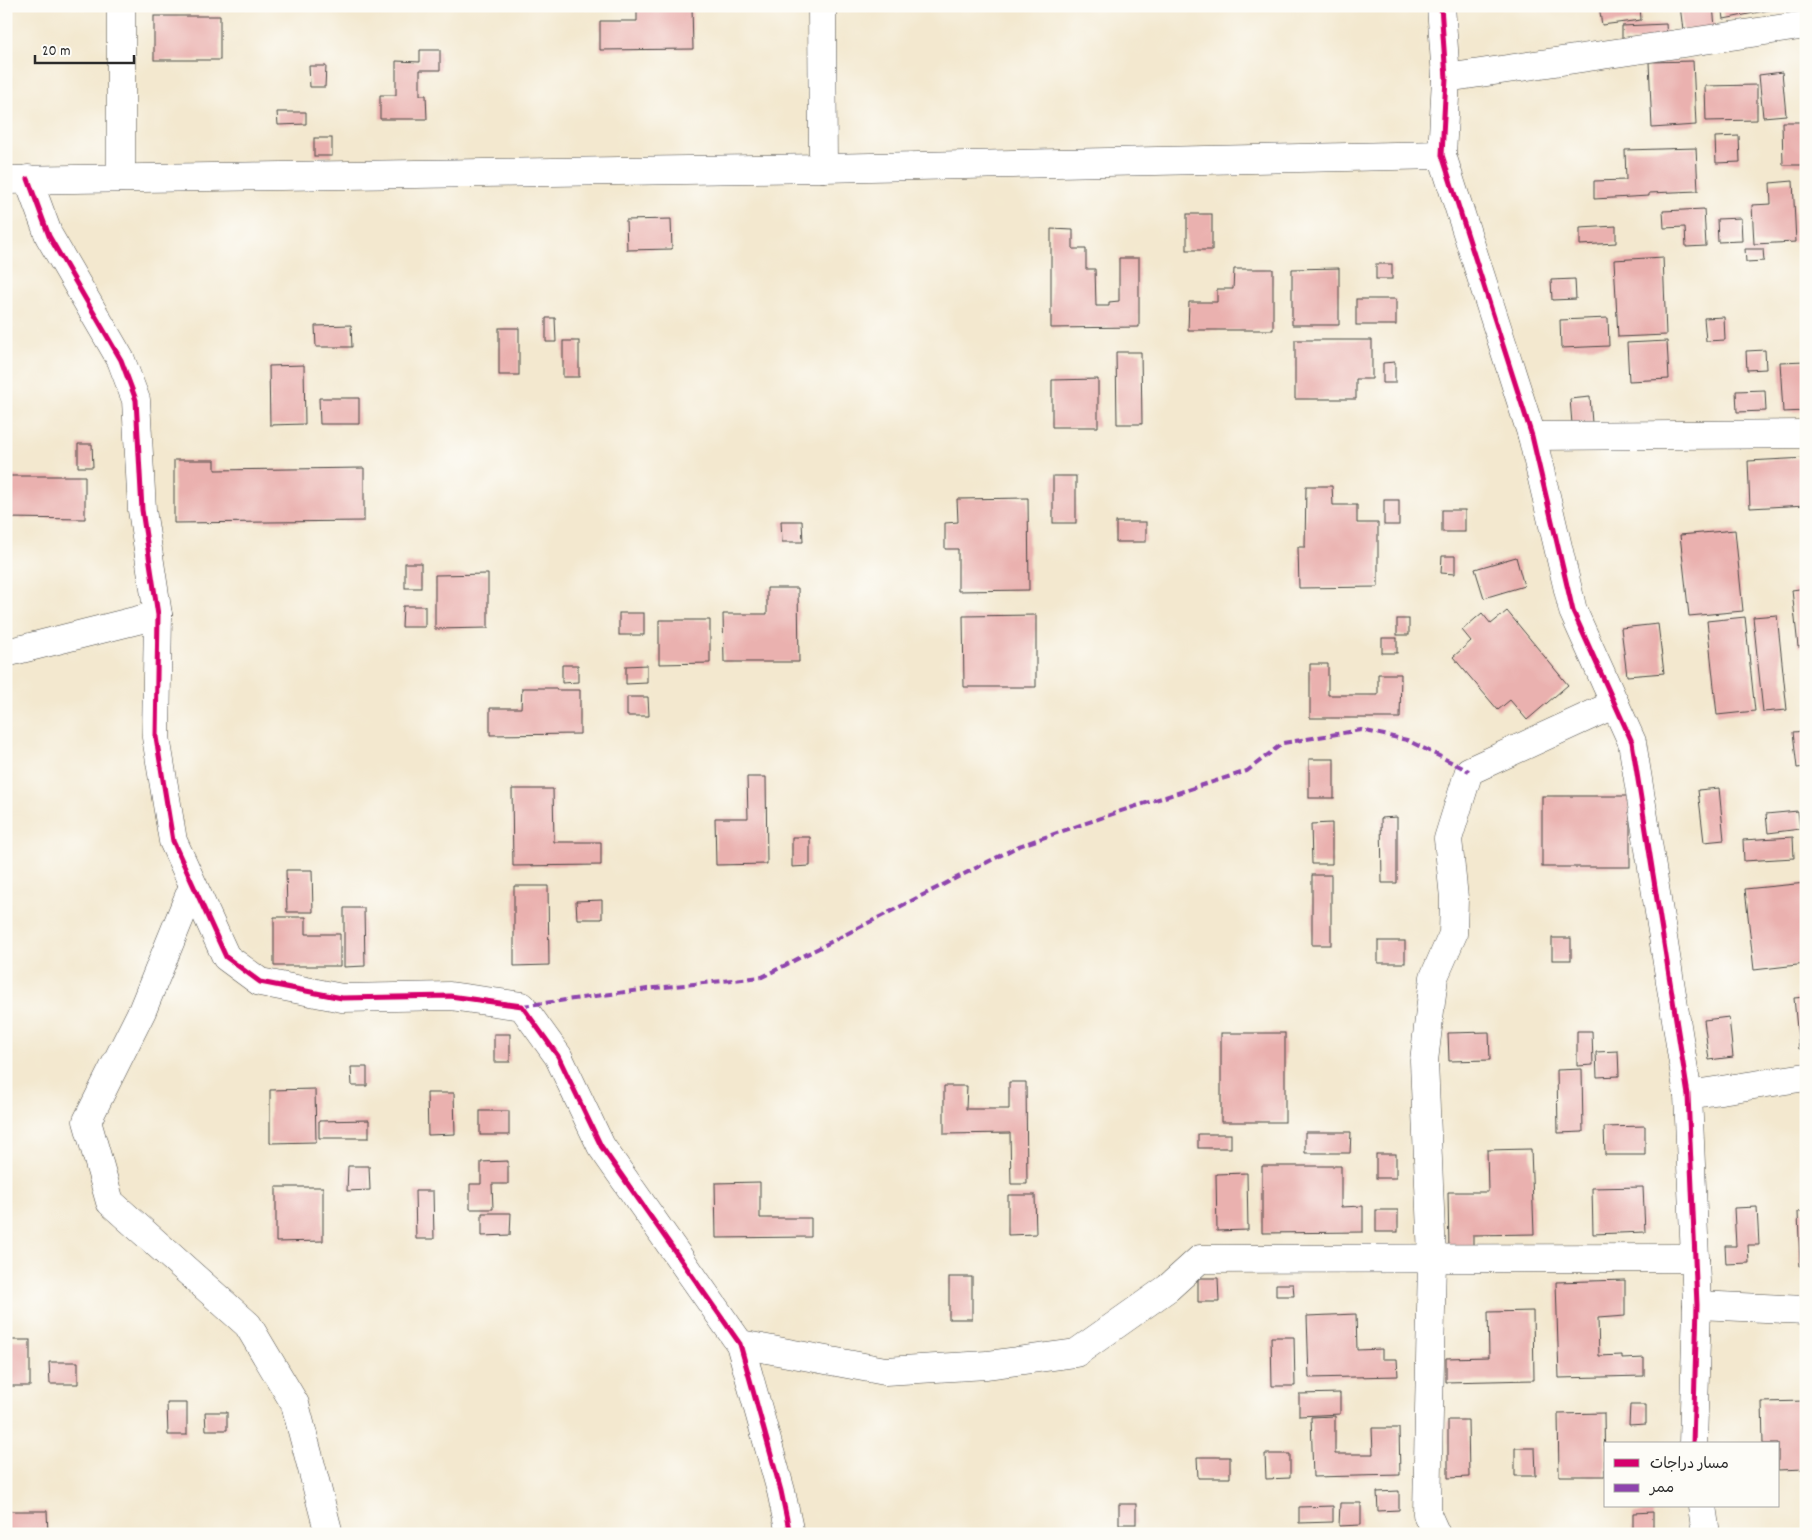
<svg xmlns="http://www.w3.org/2000/svg" width="1812" height="1540" font-family="Dekko,'Playpen Sans Arabic',sans-serif">
<style>
.building{fill:#eab1af}
.lines{fill:none;stroke-linecap:round;stroke-linejoin:round}
.minor-casing{stroke:#494744;stroke-width:29}
.minor{stroke:#fff;stroke-width:28}
.quiet{stroke:#8e44ad;stroke-width:4;stroke-dasharray:8 4;stroke-linecap:butt}
.cycleway-casing{stroke:#fdfcf7;stroke-width:8}
.cycleway{stroke:#d6006c;stroke-width:5}
</style>
<rect width="100%" height="100%" fill="#fdfcf7"/>
<filter id="ink" filterUnits="userSpaceOnUse"><feTurbulence type="fractalNoise" baseFrequency=".02" numOctaves="2"/><feDisplacementMap in="SourceGraphic" scale="10" xChannelSelector="R" yChannelSelector="G"/><feConvolveMatrix kernelMatrix="1 2 1 2 8 2 1 2 1" color-interpolation-filters="sRGB"/></filter>
<filter id="wash" filterUnits="userSpaceOnUse"><feTurbulence type="fractalNoise" baseFrequency=".0096" numOctaves="4" result="noise"/><feDisplacementMap in="SourceGraphic" scale="20" xChannelSelector="R" yChannelSelector="G"/><feGaussianBlur stdDeviation="1.12" result="paint"/><feColorMatrix in="noise" values="0 0 0 0 0 0 0 0 0 0 0 0 0 0 0 0 0 1.4 0 .05"/><feComposite in="paint" operator="in"/></filter>
<g filter="url(#wash)">
<rect width="100%" height="100%" fill="#f3e8cf"/>
<g id="blocks">
<g class="building">
<polygon points="637,6 692,6 693,49 600,50 600,21 637,21"/>
<polygon points="1599,6 1640,6 1641,20 1602,25"/>
<polygon points="1680,6 1713,6 1715,27 1683,30"/>
<polygon points="1722,6 1784,6 1784,7 1724,19"/>
<rect x="154" y="16" width="66" height="44"/>
<polygon points="1666,24 1667,39 1622,41 1622,26"/>
<polygon points="420,50 440,50 440,70 420,70 420,95 426,95 427,119 380,119 380,95 396,95 396,61 420,62"/>
<polygon points="1693,61 1696,125 1652,128 1649,62"/>
<polygon points="309,66 326,66 325,87 310,87"/>
<polygon points="1782,72 1786,115 1763,117 1759,75"/>
<polygon points="1757,85 1757,120 1706,121 1705,86"/>
<polygon points="277,112 306,112 306,124 278,125"/>
<polygon points="1782,122 1803,122 1803,165 1783,165"/>
<polygon points="1739,136 1740,162 1716,163 1715,137"/>
<rect x="314" y="138" width="18" height="18"/>
<polygon points="1696,148 1698,191 1649,193 1649,196 1594,199 1594,181 1626,180 1625,150"/>
<polygon points="1793,181 1796,242 1754,244 1752,205 1771,204 1770,183"/>
<polygon points="1704,209 1706,246 1686,247 1685,227 1664,228 1663,211"/>
<rect x="1187" y="214" width="25" height="36"/>
<polygon points="1741,218 1742,241 1718,242 1717,219"/>
<polygon points="671,219 672,249 627,250 626,220"/>
<polygon points="1616,226 1616,243 1580,245 1580,228"/>
<polygon points="1051,229 1073,230 1073,249 1086,249 1086,269 1095,269 1096,306 1109,306 1109,302 1119,301 1119,258 1139,258 1139,327 1051,328"/>
<polygon points="1745,249 1763,249 1764,261 1746,262"/>
<polygon points="1663,257 1666,335 1618,337 1614,260"/>
<rect x="1376" y="264" width="16" height="15"/>
<polygon points="1339,268 1339,325 1292,325 1292,269"/>
<polygon points="1234,269 1273,269 1273,330 1188,330 1189,302 1217,302 1217,289 1233,289"/>
<polygon points="1575,279 1576,299 1552,300 1551,280"/>
<rect x="1356" y="299" width="40" height="26"/>
<polygon points="1724,317 1725,340 1706,341 1704,318"/>
<polygon points="546,318 555,318 556,342 546,342"/>
<polygon points="1608,318 1609,346 1561,348 1560,320"/>
<polygon points="351,325 352,347 316,347 315,326"/>
<rect x="499" y="328" width="20" height="47"/>
<polygon points="1295,340 1372,340 1372,379 1356,379 1356,399 1295,399"/>
<rect x="563" y="341" width="16" height="36"/>
<polygon points="1667,341 1669,379 1629,381 1627,343"/>
<polygon points="1765,350 1766,369 1747,370 1746,351"/>
<polygon points="1116,352 1141,352 1142,424 1117,424"/>
<polygon points="1806,361 1806,411 1783,412 1780,362"/>
<polygon points="1395,362 1395,383 1383,383 1383,363"/>
<polygon points="304,365 305,424 270,425 269,366"/>
<polygon points="1098,379 1098,427 1052,427 1052,380"/>
<polygon points="1765,390 1766,411 1737,412 1736,391"/>
<polygon points="1590,397 1592,423 1572,424 1570,399"/>
<polygon points="319,398 359,398 359,424 320,424"/>
<polygon points="78,444 92,444 93,467 78,467"/>
<polygon points="1806,458 1806,505 1750,508 1748,461"/>
<polygon points="174,460 215,460 215,470 364,468 364,521 174,523"/>
<polygon points="6,476 85,476 85,519 6,518"/>
<rect x="1053" y="476" width="23" height="47"/>
<polygon points="1306,486 1332,486 1333,505 1357,505 1357,523 1378,523 1378,587 1299,588 1298,547 1305,547"/>
<polygon points="1028,498 1029,590 958,591 958,549 945,549 945,523 958,522 957,499"/>
<rect x="1384" y="500" width="15" height="25"/>
<rect x="1442" y="510" width="23" height="22"/>
<polygon points="781,521 802,521 803,542 782,542"/>
<rect x="1116" y="522" width="30" height="20"/>
<polygon points="1735,530 1743,611 1689,616 1680,535"/>
<polygon points="1442,556 1455,556 1455,574 1441,573"/>
<polygon points="1516,557 1524,586 1484,598 1475,569"/>
<rect x="405" y="563" width="16" height="25"/>
<polygon points="488,574 488,628 435,629 435,575"/>
<polygon points="767,588 798,588 799,662 724,662 723,614 767,614"/>
<polygon points="1806,588 1806,646 1798,647 1792,590"/>
<polygon points="403,606 425,606 425,627 402,627"/>
<polygon points="1507,611 1568,685 1527,720 1510,700 1498,710 1453,657 1471,641 1462,630 1482,613 1491,624"/>
<rect x="619" y="613" width="25" height="22"/>
<polygon points="1036,615 1036,687 964,687 963,616"/>
<polygon points="1777,615 1787,710 1763,712 1753,617"/>
<polygon points="1745,617 1755,711 1717,715 1707,621"/>
<rect x="1397" y="619" width="12" height="16"/>
<polygon points="659,620 710,620 710,663 659,664"/>
<polygon points="1658,624 1664,673 1627,676 1621,628"/>
<rect x="1382" y="638" width="15" height="15"/>
<polygon points="1310,664 1328,664 1328,695 1378,695 1378,674 1401,674 1400,718 1310,718"/>
<polygon points="562,665 578,665 578,682 562,683"/>
<polygon points="647,665 647,683 626,684 626,666"/>
<polygon points="522,688 556,688 556,690 580,690 580,734 490,735 490,708 521,708"/>
<polygon points="627,697 648,697 649,716 627,716"/>
<polygon points="1806,731 1806,767 1797,768 1793,732"/>
<rect x="1309" y="759" width="25" height="39"/>
<polygon points="747,777 766,777 767,864 716,865 715,818 748,818"/>
<polygon points="1719,788 1724,840 1704,842 1698,790"/>
<polygon points="512,789 553,789 554,842 601,842 601,865 513,866"/>
<rect x="1542" y="796" width="88" height="71"/>
<polygon points="1798,811 1800,829 1768,833 1766,814"/>
<polygon points="1397,817 1397,883 1382,883 1381,818"/>
<polygon points="1332,823 1332,864 1312,864 1311,824"/>
<polygon points="792,837 810,837 810,866 792,867"/>
<polygon points="1793,837 1794,858 1744,861 1743,840"/>
<polygon points="286,870 312,870 313,912 287,912"/>
<rect x="1312" y="875" width="19" height="70"/>
<polygon points="1806,883 1806,964 1754,970 1745,889"/>
<polygon points="514,886 548,886 549,965 514,966"/>
<polygon points="602,900 602,919 577,919 576,901"/>
<polygon points="344,908 364,908 365,966 344,967"/>
<polygon points="274,917 306,917 306,934 340,934 340,966 274,966"/>
<rect x="1552" y="938" width="19" height="22"/>
<rect x="1378" y="941" width="27" height="22"/>
<polygon points="1806,997 1806,1048 1799,1049 1794,998"/>
<polygon points="1729,1017 1733,1057 1709,1060 1704,1020"/>
<polygon points="1577,1031 1592,1031 1593,1065 1577,1066"/>
<polygon points="1489,1032 1490,1060 1449,1061 1448,1033"/>
<rect x="1221" y="1033" width="64" height="89"/>
<rect x="494" y="1034" width="16" height="28"/>
<polygon points="1618,1051 1619,1076 1597,1077 1596,1052"/>
<polygon points="351,1067 367,1067 367,1086 352,1086"/>
<polygon points="1582,1069 1583,1132 1558,1133 1557,1070"/>
<polygon points="1009,1082 1026,1082 1027,1184 1011,1184 1010,1133 944,1134 944,1086 967,1086 966,1109 1009,1109"/>
<polygon points="315,1089 316,1142 270,1143 270,1090"/>
<polygon points="427,1093 454,1093 455,1134 428,1135"/>
<rect x="480" y="1111" width="29" height="24"/>
<polygon points="369,1120 369,1138 319,1138 319,1121"/>
<polygon points="1645,1126 1645,1155 1605,1155 1604,1127"/>
<polygon points="1305,1132 1351,1132 1350,1153 1305,1153"/>
<rect x="1198" y="1134" width="33" height="14"/>
<polygon points="1531,1149 1534,1234 1473,1235 1473,1251 1449,1252 1448,1192 1488,1192 1487,1150"/>
<rect x="1376" y="1154" width="20" height="24"/>
<polygon points="508,1161 508,1184 492,1184 493,1209 470,1209 470,1184 481,1184 481,1162"/>
<polygon points="348,1166 369,1166 370,1190 347,1191"/>
<polygon points="1262,1166 1341,1166 1341,1207 1363,1206 1363,1232 1262,1233"/>
<polygon points="1247,1173 1248,1230 1217,1231 1216,1174"/>
<polygon points="760,1182 760,1218 811,1218 811,1237 716,1238 715,1183"/>
<polygon points="276,1187 323,1187 323,1241 276,1242"/>
<polygon points="1643,1187 1645,1232 1593,1234 1592,1188"/>
<polygon points="415,1191 433,1191 434,1239 416,1239"/>
<polygon points="1008,1195 1035,1195 1036,1234 1008,1235"/>
<polygon points="1757,1207 1759,1245 1748,1245 1749,1263 1726,1264 1725,1246 1736,1246 1734,1208"/>
<rect x="1376" y="1210" width="22" height="22"/>
<polygon points="1806,1211 1806,1265 1800,1266 1798,1212"/>
<polygon points="482,1213 511,1213 510,1235 482,1236"/>
<rect x="949" y="1277" width="23" height="42"/>
<polygon points="1198,1278 1218,1278 1219,1302 1198,1302"/>
<polygon points="1625,1280 1625,1316 1598,1318 1599,1356 1622,1355 1622,1359 1644,1358 1644,1376 1559,1378 1556,1282"/>
<polygon points="1276,1284 1293,1284 1294,1296 1276,1296"/>
<polygon points="1533,1311 1534,1380 1446,1382 1446,1358 1489,1357 1488,1312"/>
<polygon points="1356,1314 1357,1350 1382,1349 1382,1359 1397,1359 1398,1376 1309,1378 1307,1316"/>
<polygon points="1271,1337 1294,1337 1295,1386 1272,1386"/>
<rect x="6" y="1340" width="24" height="46"/>
<polygon points="49,1362 78,1362 78,1384 50,1384"/>
<polygon points="1340,1393 1340,1414 1299,1416 1299,1394"/>
<polygon points="1806,1401 1806,1469 1778,1470 1778,1444 1763,1444 1762,1402"/>
<polygon points="167,1403 187,1403 187,1435 168,1435"/>
<polygon points="1630,1405 1646,1405 1646,1424 1629,1425"/>
<polygon points="205,1412 227,1412 227,1430 206,1430"/>
<polygon points="1604,1413 1605,1476 1559,1476 1558,1414"/>
<polygon points="1335,1416 1335,1454 1373,1454 1372,1428 1399,1428 1400,1475 1313,1477 1311,1417"/>
<polygon points="1448,1420 1468,1420 1469,1477 1448,1478"/>
<polygon points="1515,1448 1535,1448 1536,1476 1515,1476"/>
<polygon points="1265,1454 1290,1454 1290,1478 1266,1479"/>
<polygon points="1197,1457 1230,1457 1230,1478 1198,1478"/>
<polygon points="1399,1491 1399,1510 1378,1511 1377,1492"/>
<polygon points="1340,1503 1361,1503 1361,1525 1339,1526"/>
<rect x="1119" y="1504" width="17" height="20"/>
<polygon points="1333,1506 1333,1522 1299,1523 1299,1507"/>
<polygon points="6,1511 47,1511 48,1534 6,1534"/>
<polygon points="1653,1512 1653,1532 1633,1532 1633,1513"/>
</g>
</g>
</g>
<g filter="url(#ink)">
<use href="#blocks" fill-opacity="0" stroke="#494744" stroke-width="1"/>
<g class="lines">
<defs>
<g id="minor">
<polyline points="121,6 121,178"/>
<polyline points="822,6 823,168"/>
<polyline points="1441,6 1446,78 1442,155 1532,436 1573,611 1632,742 1688,1095 1697,1305 1693,1444"/>
<polyline points="1446,78 1806,25"/>
<polyline points="28,179 49,236 121,360 136,400 142,510 158,615 156,737 173,841 226,957 260,982 342,998 450,996 522,1006 558,1056 601,1146 740,1344 781,1491 790,1534"/>
<polyline points="6,180 823,168 1442,155"/>
<polyline points="1532,436 1806,434"/>
<polyline points="6,653 158,615"/>
<polyline points="193,886 142,1011 87,1121 110,1202 248,1325 295,1404 329,1534"/>
<polyline points="1688,1095 1806,1077"/>
<polyline points="1697,1305 1806,1310"/>
<polyline points="740,1344 885,1371 987,1365 1076,1353 1168,1288 1200,1259 1695,1258"/>
<polyline points="1702,1506 1706,1534"/>
<polyline points="1436,1534 1427,1514 1432,1258 1424,1061 1434,977 1453,934 1454,898 1448,839 1469,771 1615,704"/>
</g>
</defs>
<use href="#minor" class="minor-casing"/>
<use href="#minor" class="minor"/>
<polyline class="quiet" points="522,1006 655,988 762,977 1019,846 1127,809 1247,771 1283,743 1361,730 1407,740 1469,771"/>
<defs>
<g id="cycleway">
<polyline points="1441,6 1446,78 1442,155 1532,436 1573,611 1632,742 1688,1095 1697,1305 1693,1444"/>
<polyline points="28,179 49,236 121,360 136,400 142,510 158,615 156,737 173,841 226,957 260,982 342,998 450,996 522,1006 558,1056 601,1146 740,1344 781,1491 790,1534"/>
</g>
</defs>
<use href="#cycleway" class="cycleway-casing"/>
<use href="#cycleway" class="cycleway"/>
</g>
</g>
<rect width="1812" height="1540" fill="none" stroke="#fdfcf7" stroke-width="25"/>
<rect x="1604" y="1442" width="175" height="65" fill="#fdfcf7" stroke="#a9a8a5"/>
<rect x="1614" y="1459" width="25" height="8" fill="#d6006c" stroke="#a9a8a5"/>
<text x="1650" y="1468" font-size="15" fill="#2b2b2b">مسار دراجات</text>
<rect x="1614" y="1484" width="25" height="8" fill="#8e44ad" stroke="#a9a8a5"/>
<text x="1650" y="1492" font-size="15" fill="#2b2b2b">ممر</text>
<path d="M35 55v8h99v-8" fill="none" stroke="#2b2b2b" stroke-width="2.5"/>
<text x="42" y="55" font-size="15" fill="#2b2b2b" stroke="#fdfcf7" stroke-width="4" paint-order="stroke">20 m</text>
</svg>
